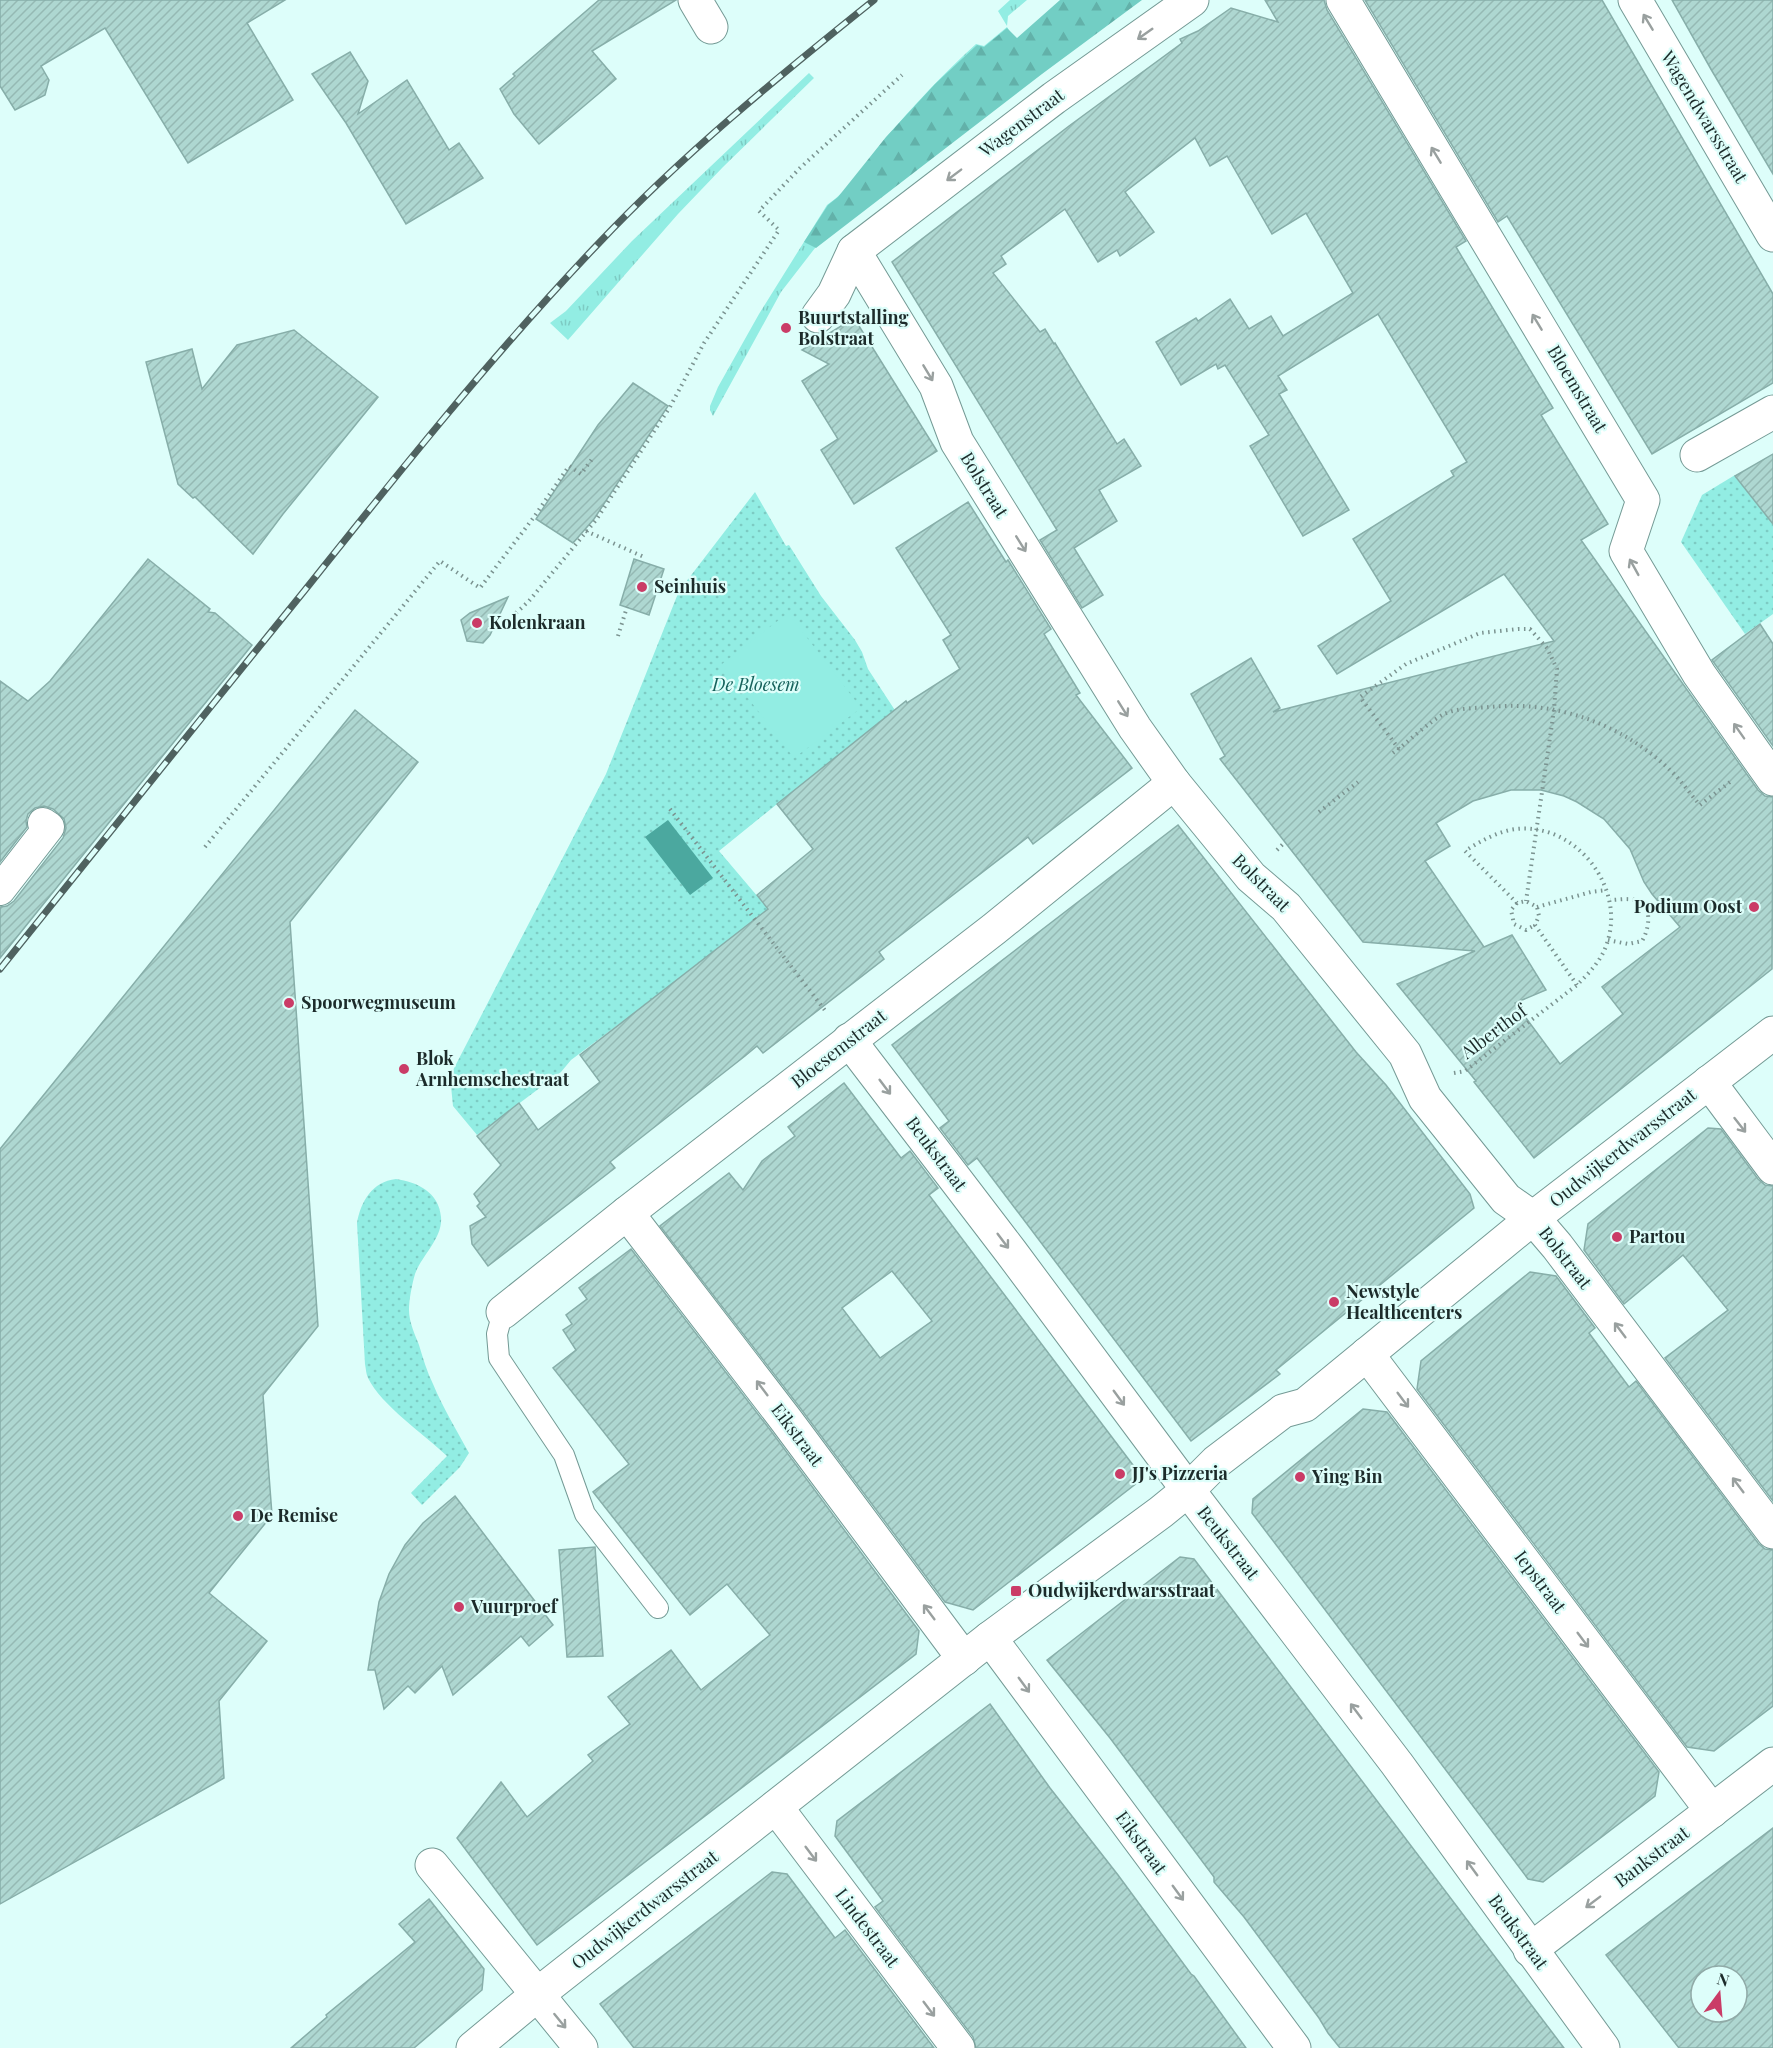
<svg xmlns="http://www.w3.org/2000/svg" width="1773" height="2048" font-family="'Playfair Display',serif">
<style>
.grass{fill:url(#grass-tufts)}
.forest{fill:url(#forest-firs)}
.park{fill:url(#park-dots)}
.pitch{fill:#92ede3}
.water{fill:#4ba89f}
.building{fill:url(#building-hatch);stroke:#87aea9;stroke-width:1.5;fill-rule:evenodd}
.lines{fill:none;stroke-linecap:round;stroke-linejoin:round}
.service-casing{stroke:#749a95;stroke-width:22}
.pedestrian-casing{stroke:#749a95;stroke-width:32}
.minor-casing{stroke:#749a95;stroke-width:35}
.path{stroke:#7b9390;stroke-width:4;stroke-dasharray:1.5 4.5;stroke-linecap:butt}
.service{stroke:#fff;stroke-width:20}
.pedestrian{stroke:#fff;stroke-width:30}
.minor{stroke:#fff;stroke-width:33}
.rail-casing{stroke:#4f6260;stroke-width:7}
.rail{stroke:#ddfefa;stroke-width:4.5;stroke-dasharray:14;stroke-linecap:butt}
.oneway{stroke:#99a09f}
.poi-dot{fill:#ca3c67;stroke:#ddfefa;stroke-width:2}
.labels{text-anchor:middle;stroke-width:4.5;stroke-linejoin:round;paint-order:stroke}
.street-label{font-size:18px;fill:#1c2b2a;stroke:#ddfefa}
.poi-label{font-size:18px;font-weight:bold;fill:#1c2b2a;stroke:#ddfefa;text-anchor:start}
.park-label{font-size:18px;font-style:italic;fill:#16625c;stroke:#ddfefa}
</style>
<defs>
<pattern id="grass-tufts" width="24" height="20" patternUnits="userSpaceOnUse" patternTransform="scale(1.5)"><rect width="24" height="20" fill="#92ede3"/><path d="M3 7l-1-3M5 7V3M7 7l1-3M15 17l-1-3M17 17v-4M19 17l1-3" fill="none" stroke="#7dcbc3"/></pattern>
<pattern id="forest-firs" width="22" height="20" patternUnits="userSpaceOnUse" patternTransform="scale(1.5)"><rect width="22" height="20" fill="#72cec4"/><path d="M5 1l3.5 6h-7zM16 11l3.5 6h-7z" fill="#62b1a9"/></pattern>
<pattern id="park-dots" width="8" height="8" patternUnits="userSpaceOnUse" patternTransform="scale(1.5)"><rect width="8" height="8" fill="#92ede3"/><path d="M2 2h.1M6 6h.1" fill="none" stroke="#7dcbc3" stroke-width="1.8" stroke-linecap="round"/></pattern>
<pattern id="building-hatch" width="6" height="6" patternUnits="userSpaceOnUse" patternTransform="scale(1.5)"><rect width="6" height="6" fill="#aed7d1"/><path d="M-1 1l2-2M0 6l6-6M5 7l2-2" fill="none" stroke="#95b9b4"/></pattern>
</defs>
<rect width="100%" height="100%" fill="#ddfefa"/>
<g class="grass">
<polygon points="1010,0 1027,0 1008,16 1007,26 998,11"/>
<path d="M1007,27L1032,66L822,239L781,292L713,416L710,410V406L718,387L759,314L827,205C851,189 867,161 885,139C914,105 943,74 976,44L984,46Z"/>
<polygon points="809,73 814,78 723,167 678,214 568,340 550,323 566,311 632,241"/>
</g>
<polygon class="forest" points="1060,0 1142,0 1042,74 816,248 804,242 828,205 838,197 886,137 935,84 977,45 984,47 1007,28 1017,38"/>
<g class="park">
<polygon points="1735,475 1773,524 1773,614 1745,634 1681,542 1702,495"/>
<polygon points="755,492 786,546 789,545 821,596 855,640 862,652 868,669 902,721 777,804 719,851 770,911 571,1060 561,1072 477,1135 453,1106 450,1076 606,774 679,591"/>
<path d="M396,1179C417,1182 439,1192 441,1217C443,1238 422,1255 415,1274C412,1284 409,1300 409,1310C409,1322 415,1335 419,1345C423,1358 427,1372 433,1384C443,1408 457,1431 469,1453L460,1467L422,1505L411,1493L447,1456C425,1435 381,1405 368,1378C366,1374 366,1369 365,1364L357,1223C361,1201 372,1182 396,1179Z"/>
</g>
<polygon class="pitch" points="788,613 861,708 794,758 722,664"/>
<polygon class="water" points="668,820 713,878 690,895 645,837"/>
<g class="building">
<polygon points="0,0 285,0 247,23 293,100 188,163 105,28 41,66 49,80 45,95 15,110 0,86"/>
<polygon points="599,0 676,0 592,51 616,79 539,144 514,114 500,89 515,76 513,74"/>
<path d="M1265,0H1324L1327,10L1466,241L1456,247L1553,408L1541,415L1608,524L1581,540L1758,790L1765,796L1773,797L1772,969L1534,1158L1474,1082L1476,1081L1397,984L1475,951L1363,942L1220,759L1225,756L1191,694L1251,658L1280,708L1273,712L1554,641L1504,574L1337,674L1318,646L1391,601L1353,539L1454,476L1451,471L1467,462L1378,314L1278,376L1287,390L1279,394L1349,510L1303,536L1250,446L1269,435L1225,365L1218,369L1216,364L1181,385L1156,342L1196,318L1198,321L1230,299L1249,329L1271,316L1283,336L1353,293L1306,213L1272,234L1227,156L1210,166L1195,138L1125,192L1154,232L1120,256L1117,250L1098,262L1065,209L1001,256L1006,264L993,273L1040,332L1045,329L1054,344L1055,343L1117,444L1124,439L1141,466L1099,490L1117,521L1074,548L1103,595L1082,608L1040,540L1057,530L892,262L1069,126L1182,43L1180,39L1198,31L1231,8L1278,22ZM1511,790H1541L1564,796L1577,802L1604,819L1630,849L1644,882L1652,894L1680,927L1602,987L1623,1014L1560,1064L1515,1003L1546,990L1512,935L1484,947L1425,861L1450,846L1436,823L1473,801Z"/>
<polygon points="1365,0 1602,0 1773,294 1773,383 1652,454 1507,216 1498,222"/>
<polygon points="1672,0 1773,0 1773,174 1712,71"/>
<polygon points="350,52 368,81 358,114 407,80 449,150 459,143 483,178 406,224 346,123 312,74"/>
<polygon points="854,318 937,451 854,504 821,450 838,439 802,381 829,364 802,350"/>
<polygon points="294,330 378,397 283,514 253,554 195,497 193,498 178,484 146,362 192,349 202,389 237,345"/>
<polygon points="633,383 668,406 594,519 573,543 536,519 598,425"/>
<polygon points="1773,454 1773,524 1735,476"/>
<polygon points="968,502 1006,562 1008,560 1051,629 1044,634 1080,693 1076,695 1132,768 1033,844 1028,837 914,925 879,952 884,959 763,1053 757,1046 745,1056 610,1162 615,1168 488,1266 472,1244 470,1226 486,1217 477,1206 480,1203 474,1194 501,1165 477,1136 519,1103 538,1130 600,1082 580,1055 768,909 757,895 813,849 777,804 906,701 907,703 960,669 943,640 951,635 896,548"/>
<polygon points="148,559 210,609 208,612 215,613 252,645 0,958 0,907 7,906 14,901 63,838 66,828 64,819 53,809 44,806 35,808 28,814 26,821 27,827 0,862 0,681 28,701 50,681"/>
<polygon points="634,559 664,569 649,615 620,605"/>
<polygon points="508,597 490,635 483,643 467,641 461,620 470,613"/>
<polygon points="1760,624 1773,644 1773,746 1712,660"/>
<polygon points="355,710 418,762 290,922 318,1326 263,1395 272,1515 209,1593 267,1641 219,1701 224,1778 0,1904 0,1149"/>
<polygon points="1178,825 1356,1052 1386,1085 1470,1194 1474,1208 1276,1370 1280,1374 1191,1441 977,1158 968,1165 940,1128 949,1121 892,1045"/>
<path d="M844,1083L901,1158L910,1151L938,1188L929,1195L1139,1473L1136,1476L1137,1483L973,1610L945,1602L801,1409L660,1226L729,1173L743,1190L762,1161L795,1136L788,1127ZM892,1271L932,1321L880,1358L842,1308Z"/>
<polygon points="1708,1128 1721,1129 1758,1179 1765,1185 1773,1186 1773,1501 1665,1358 1728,1310 1683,1255 1624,1304 1584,1250 1588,1224"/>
<polygon points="631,1249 771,1431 919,1631 916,1654 537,1945 457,1838 501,1782 527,1817 593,1761 588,1755 630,1724 608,1697 671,1650 701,1690 770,1635 727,1584 690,1615 593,1492 629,1464 553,1368 576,1350 563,1330 572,1324 566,1315 587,1299 579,1288"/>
<polygon points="1530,1272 1556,1276 1595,1328 1589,1333 1629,1387 1636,1381 1758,1543 1765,1549 1773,1550 1773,1706 1714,1751 1687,1747 1417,1389 1421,1361"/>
<polygon points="1363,1409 1387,1412 1659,1772 1655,1796 1543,1882 1528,1879 1252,1513 1253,1499"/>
<polygon points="455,1496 553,1625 529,1646 521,1636 453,1695 442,1666 415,1693 408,1686 384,1709 375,1670 368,1670 379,1602 389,1574 405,1545 423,1523"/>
<polygon points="595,1547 603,1656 567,1657 559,1550"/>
<polygon points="1180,1557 1194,1559 1564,2048 1340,2048 1328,2033 1319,2018 1244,1917 1214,1882 1214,1877 1110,1738 1047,1660"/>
<polygon points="990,1704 1050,1788 1118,1875 1191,1974 1194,1976 1246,2048 976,2048 973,2037 875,1907 883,1901 835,1836 837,1821"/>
<path d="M1773,1828V2048H1679L1606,1955ZM1701,1976H1737V2012H1701Z"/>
<polygon points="772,1872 787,1874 835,1938 845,1930 934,2048 634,2048 600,2004"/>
<polygon points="429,1899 484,1969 482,1990 414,2048 291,2048 327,2017 326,2015 415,1942 399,1924"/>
</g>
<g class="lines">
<defs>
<polyline id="service" points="503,1312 497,1334 499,1358 564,1455 585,1514 658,1608"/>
<polyline id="pedestrian" points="0,890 49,827 43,823"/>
<g id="minor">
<polyline points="695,0 711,27"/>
<polyline points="1343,0 1643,500 1626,551 1699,674 1773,779"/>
<polyline points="1635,0 1773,235"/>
<polyline points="854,251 936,386 957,442 1135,728 1174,783 1251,877 1286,907 1405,1054 1425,1098 1506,1199 1533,1218 1557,1246 1773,1532"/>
<polyline points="818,316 834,294 854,251 1054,98 1192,0"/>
<polyline points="1697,455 1773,412"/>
<polyline points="849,1040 1011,1252 1188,1490 1397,1764 1603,2048"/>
<polyline points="1709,1082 1773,1168"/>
<polyline points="627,1213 786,1420 964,1659"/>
<polyline points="503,1312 627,1213 994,929 1174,783"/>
<polyline points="1367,1354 1712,1811"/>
<polyline points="990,1638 1294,2048"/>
<polyline points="776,1807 958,2048"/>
<polyline points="432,1865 581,2048"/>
<polyline points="1530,1950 1773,1764"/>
<polyline points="473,2048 538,1994 990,1638 1161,1512 1188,1490 1216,1462 1283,1411 1305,1405 1533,1218 1773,1033"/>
</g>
</defs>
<use href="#service" class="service-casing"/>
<use href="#pedestrian" class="pedestrian-casing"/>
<use href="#minor" class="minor-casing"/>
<g class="path">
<polyline points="586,531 644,557"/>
<polyline points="516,613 529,601 596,520 670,407 704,343 779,230 759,211 800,168 902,75"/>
<polyline points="618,636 627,607"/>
<polyline points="1399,749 1360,697 1406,664 1480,633 1518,629 1530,629 1547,648 1557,669 1554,710 1526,901"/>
<path d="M1393,753C1407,743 1430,721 1444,714C1457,708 1476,708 1490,707C1557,700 1625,725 1673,773C1683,783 1691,795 1700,805L1730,782"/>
<polyline points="670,809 827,1013"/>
<polyline points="1319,812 1358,782"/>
<polyline points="205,847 440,561 480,588 534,517 569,466 581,474 592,459"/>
<polyline points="1277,850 1285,842"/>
<polyline points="1517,903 1511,910 1514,924 1526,930 1535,925"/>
<polyline points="1537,907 1591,892 1607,890"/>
<path d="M1608,940L1628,944L1642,941C1649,930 1654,904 1635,900C1627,898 1617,900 1610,900"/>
<path d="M1454,1073L1465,1071L1577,985C1590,972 1603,959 1608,940C1625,883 1571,818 1510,830C1493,834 1479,842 1465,851L1517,903L1526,901L1537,907L1539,916L1535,925L1577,985"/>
</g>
<use href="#service" class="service"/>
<use href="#pedestrian" class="pedestrian"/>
<use href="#minor" class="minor"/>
<defs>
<path id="rail" d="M0,969C102,842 203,716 305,590C399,472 494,353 598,244C683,154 778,77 874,0"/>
</defs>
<use href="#rail" class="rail-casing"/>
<use href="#rail" class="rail"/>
</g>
<defs><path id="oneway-shaft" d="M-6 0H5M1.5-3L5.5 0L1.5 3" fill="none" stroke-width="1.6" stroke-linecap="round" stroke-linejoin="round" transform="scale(1.5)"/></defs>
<g class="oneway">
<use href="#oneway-shaft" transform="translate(1648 22) rotate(-121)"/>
<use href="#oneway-shaft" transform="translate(1145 34) rotate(145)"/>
<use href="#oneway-shaft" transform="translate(1436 155) rotate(-121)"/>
<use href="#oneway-shaft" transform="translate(954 175) rotate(143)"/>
<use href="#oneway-shaft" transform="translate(1537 322) rotate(-121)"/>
<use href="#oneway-shaft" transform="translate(928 373) rotate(59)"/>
<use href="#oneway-shaft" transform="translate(1021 544) rotate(58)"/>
<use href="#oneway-shaft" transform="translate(1634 567) rotate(-119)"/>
<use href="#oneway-shaft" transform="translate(1123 709) rotate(58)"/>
<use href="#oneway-shaft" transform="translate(1739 731) rotate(-125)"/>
<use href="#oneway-shaft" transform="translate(885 1087) rotate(53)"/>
<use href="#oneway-shaft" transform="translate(1740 1125) rotate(52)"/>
<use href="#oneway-shaft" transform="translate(1003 1241) rotate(53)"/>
<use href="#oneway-shaft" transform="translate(1620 1330) rotate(-127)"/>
<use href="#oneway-shaft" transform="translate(762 1388) rotate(-127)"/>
<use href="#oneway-shaft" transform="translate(1119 1398) rotate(54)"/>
<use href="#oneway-shaft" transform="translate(1403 1400) rotate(53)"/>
<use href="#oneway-shaft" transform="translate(1738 1485) rotate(-127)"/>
<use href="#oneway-shaft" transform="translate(929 1612) rotate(-127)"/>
<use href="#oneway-shaft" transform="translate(1583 1640) rotate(53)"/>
<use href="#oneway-shaft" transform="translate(1024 1685) rotate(54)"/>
<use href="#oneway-shaft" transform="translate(1356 1711) rotate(-127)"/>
<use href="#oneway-shaft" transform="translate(811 1854) rotate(53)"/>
<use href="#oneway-shaft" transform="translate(1472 1868) rotate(-126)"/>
<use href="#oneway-shaft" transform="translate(1178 1893) rotate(54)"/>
<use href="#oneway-shaft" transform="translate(1593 1902) rotate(143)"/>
<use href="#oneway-shaft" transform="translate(929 2009) rotate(53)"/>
<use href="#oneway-shaft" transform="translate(560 2021) rotate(51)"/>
</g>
<g class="poi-dot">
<circle cx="786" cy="328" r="6"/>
<circle cx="642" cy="587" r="6"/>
<circle cx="477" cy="623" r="6"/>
<circle cx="1754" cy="907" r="6"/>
<circle cx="289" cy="1003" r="6"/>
<circle cx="404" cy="1069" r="6"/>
<circle cx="1617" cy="1237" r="6"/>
<circle cx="1334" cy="1302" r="6"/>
<circle cx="1120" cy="1474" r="6"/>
<circle cx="1300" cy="1477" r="6"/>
<circle cx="238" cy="1516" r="6"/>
<rect x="1010" y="1585" width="12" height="12" rx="3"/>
<circle cx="459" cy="1607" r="6"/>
</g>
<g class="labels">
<g class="street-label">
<text transform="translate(1704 117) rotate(59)" y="6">Wagendwarsstraat</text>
<text transform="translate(1022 123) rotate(-37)" y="6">Wagenstraat</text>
<text transform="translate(1577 389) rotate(59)" y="6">Bloemstraat</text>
<text transform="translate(984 485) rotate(58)" y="6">Bolstraat</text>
<text transform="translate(1261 883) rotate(45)" y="6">Bolstraat</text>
<text transform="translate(1494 1032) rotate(-37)" y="6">Alberthof</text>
<text transform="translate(839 1049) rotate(-38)" y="6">Bloesemstraat</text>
<text transform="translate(1623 1148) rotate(-38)" y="6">Oudwijkerdwarsstraat</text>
<text transform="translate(936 1154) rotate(53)" y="6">Beukstraat</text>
<text transform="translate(1565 1258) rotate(52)" y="6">Bolstraat</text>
<text transform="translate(797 1435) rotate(53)" y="6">Eikstraat</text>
<text transform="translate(1228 1543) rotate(52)" y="6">Beukstraat</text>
<text transform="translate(1540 1582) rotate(53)" y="6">Iepstraat</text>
<text transform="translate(1141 1843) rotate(54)" y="6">Eikstraat</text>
<text transform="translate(1652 1857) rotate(-37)" y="6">Bankstraat</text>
<text transform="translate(645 1910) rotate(-38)" y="6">Oudwijkerdwarsstraat</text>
<text transform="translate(867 1928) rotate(53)" y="6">Lindestraat</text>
<text transform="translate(1518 1932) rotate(54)" y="6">Beukstraat</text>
</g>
<g class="poi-label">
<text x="798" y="324">Buurtstalling<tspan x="798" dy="21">Bolstraat</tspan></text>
<text x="654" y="593">Seinhuis</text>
<text x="489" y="629">Kolenkraan</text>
<text x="1742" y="913" text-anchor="end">Podium Oost</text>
<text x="301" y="1009">Spoorwegmuseum</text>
<text x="416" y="1065">Blok<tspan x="416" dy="21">Arnhemschestraat</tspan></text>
<text x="1629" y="1243">Partou</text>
<text x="1346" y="1298">Newstyle<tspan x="1346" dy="21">Healthcenters</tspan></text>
<text x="1132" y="1480">JJ's Pizzeria</text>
<text x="1312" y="1483">Ying Bin</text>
<text x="250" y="1522">De Remise</text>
<text x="1028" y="1597">Oudwijkerdwarsstraat</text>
<text x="471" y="1613">Vuurproef</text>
</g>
<g class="park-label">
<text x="756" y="691">De Bloesem</text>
</g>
</g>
<g transform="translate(1719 1994) rotate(16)"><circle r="28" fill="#ddfefa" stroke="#90aaa7" stroke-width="1.5"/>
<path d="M0-4.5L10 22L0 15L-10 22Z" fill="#ca3c67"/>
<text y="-9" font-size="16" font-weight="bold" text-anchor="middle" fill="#1c2b2a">N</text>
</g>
</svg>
